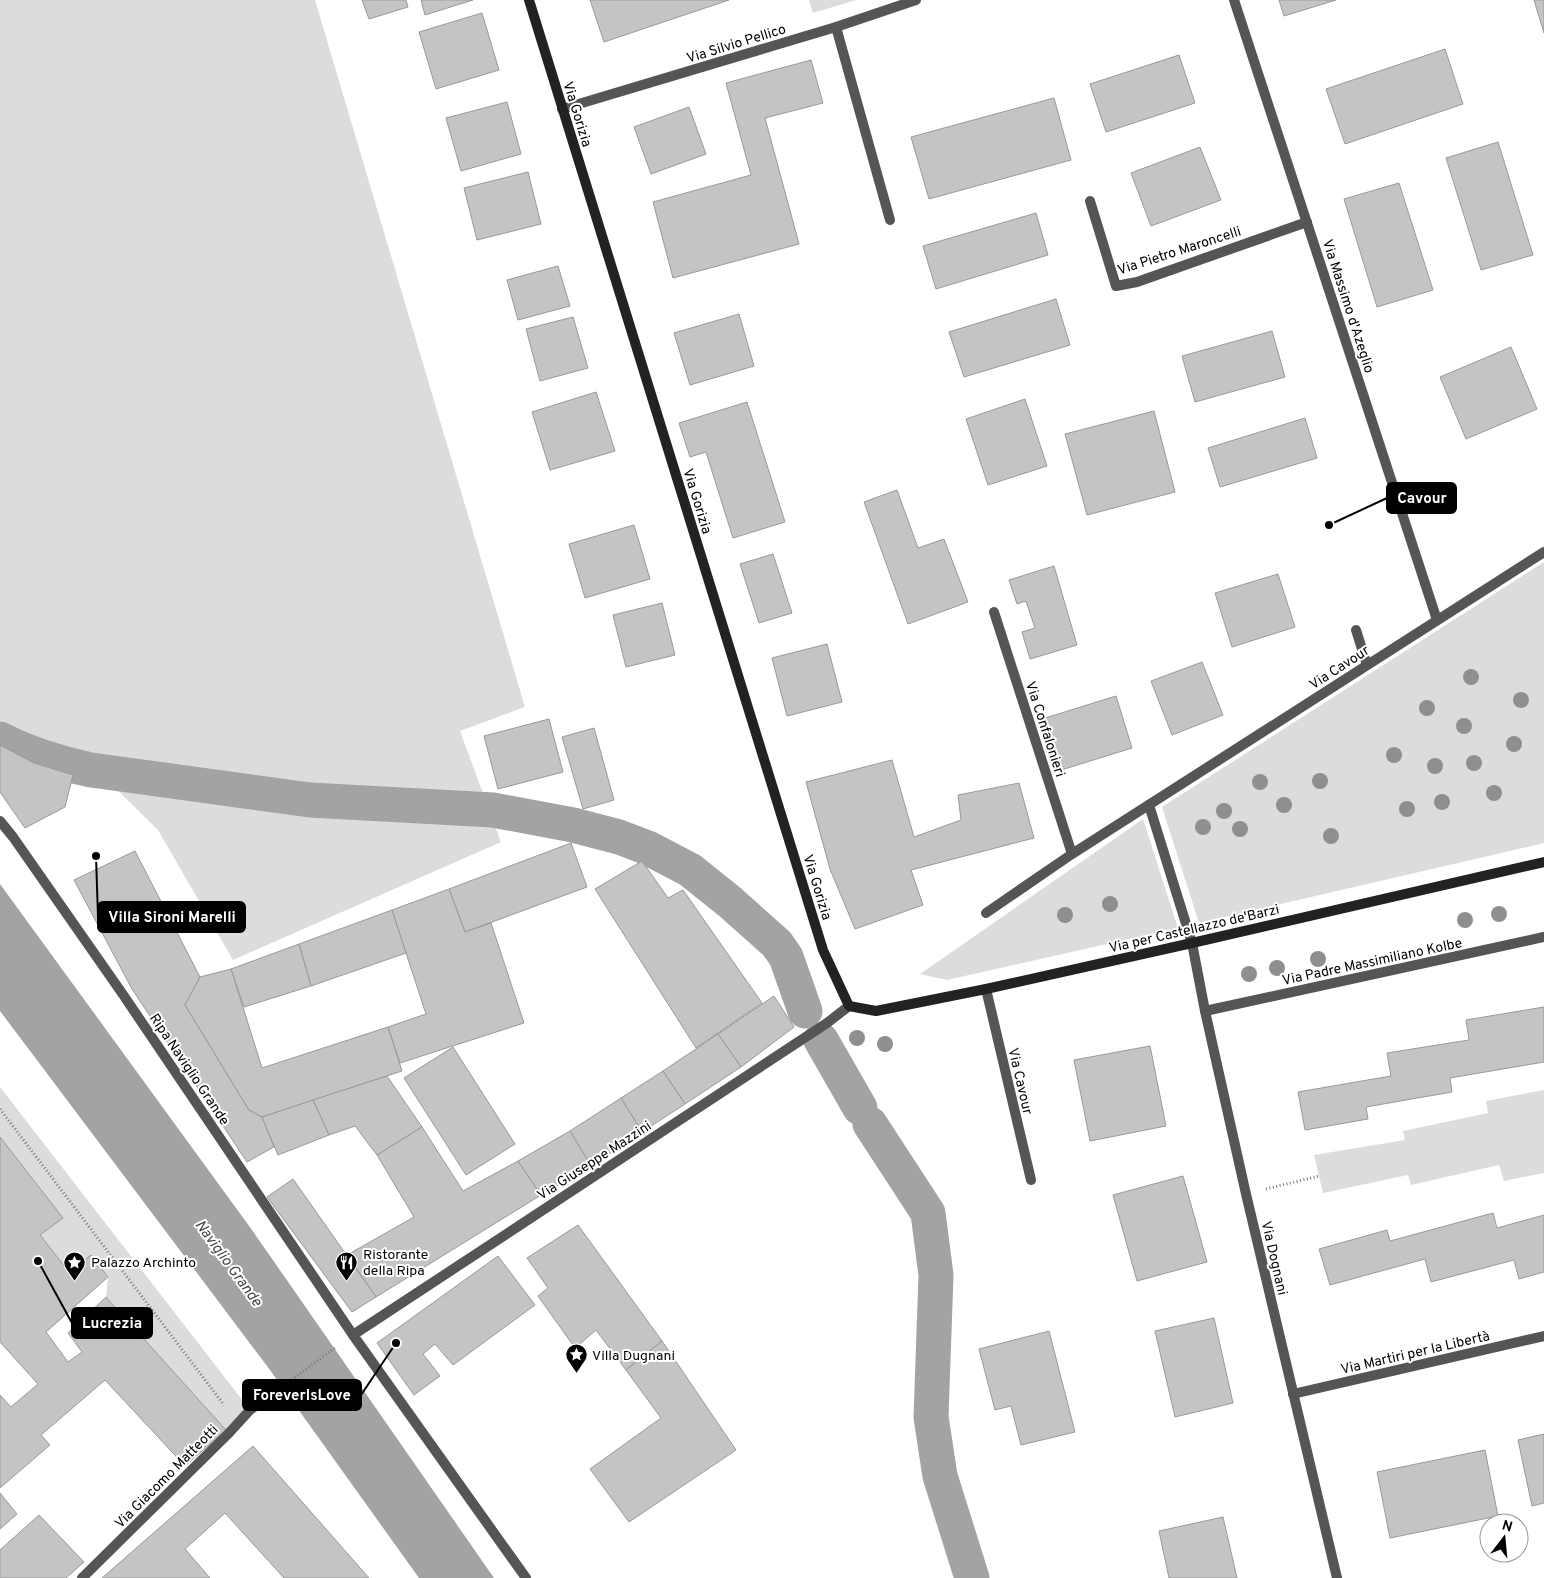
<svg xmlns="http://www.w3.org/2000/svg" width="1544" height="1578" font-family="Overpass,sans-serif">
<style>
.green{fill:#dcdcdc}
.water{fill:#a3a3a3}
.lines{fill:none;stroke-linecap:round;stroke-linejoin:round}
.canal{stroke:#a3a3a3;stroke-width:35}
.building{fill:#c4c4c4;stroke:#999}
.path{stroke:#777;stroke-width:3;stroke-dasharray:1 2.5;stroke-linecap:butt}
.lane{stroke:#555;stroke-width:10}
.street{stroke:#555;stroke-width:10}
.secondary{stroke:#222;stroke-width:10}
.tree{fill:#8f8f8f}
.labels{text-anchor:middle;stroke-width:4;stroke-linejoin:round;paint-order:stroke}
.street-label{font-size:14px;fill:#000;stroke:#fff}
.poi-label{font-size:14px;fill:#000;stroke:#fff;text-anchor:start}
.water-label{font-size:15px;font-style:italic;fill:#444;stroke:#fff}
.leader{fill:none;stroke:#000;stroke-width:2}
.callout-dot{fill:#000;stroke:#fff;stroke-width:2}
.callout{fill:#000;stroke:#000;stroke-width:2}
.callout-label{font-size:15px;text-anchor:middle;font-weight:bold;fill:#fff}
</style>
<rect width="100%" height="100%" fill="#fff"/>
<g class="green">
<polygon points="0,0 315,0 525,707 460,731 501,842 233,960 158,830 101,774 0,721"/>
<polygon points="809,0 856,0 813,13"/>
<polygon points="1544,562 1544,843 1199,923 1162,807"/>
<polygon points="1143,819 1178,928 947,980 920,974"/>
<polygon points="0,1087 250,1410 226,1430 106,1297 108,1277 91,1255 69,1272 40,1235 63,1218 0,1137"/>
<polygon points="1544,1090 1544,1173 1504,1181 1499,1165 1411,1185 1408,1175 1323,1193 1314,1155 1405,1140 1403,1131 1488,1113 1486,1101"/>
</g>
<polygon class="water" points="0,884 252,1230 494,1578 419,1578 270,1370 0,1011"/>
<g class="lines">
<g class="canal">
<path d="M0,739C28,754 59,763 91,770L310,800L493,810L573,825L619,837L648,848L690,870L730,902L777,944L786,957L805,1011"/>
<polyline points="821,1040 860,1108"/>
<polyline points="870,1124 928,1213 936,1275 931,1417 940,1476 972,1578"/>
</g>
</g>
<g class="building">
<polygon points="362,0 406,0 408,7 369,19"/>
<polygon points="421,0 473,0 425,15"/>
<polygon points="590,0 729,0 604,42"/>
<polygon points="1279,0 1336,0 1284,16"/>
<polygon points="1534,0 1544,0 1544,33"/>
<polygon points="482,13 499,70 436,89 419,32"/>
<polygon points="1445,49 1463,104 1345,144 1326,89"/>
<polygon points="1179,55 1195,103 1106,132 1090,84"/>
<polygon points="811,60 823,103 765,118 799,244 673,278 653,202 751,175 726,83"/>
<polygon points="1054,98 1071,160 929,199 911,137"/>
<polygon points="507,102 521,154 461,171 446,118"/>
<polygon points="689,107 706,154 651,174 634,127"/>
<polygon points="1498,142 1533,255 1481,270 1446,158"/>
<polygon points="1200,147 1221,200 1151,226 1131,173"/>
<polygon points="528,172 541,224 477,240 464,188"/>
<polygon points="1399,183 1433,290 1377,307 1344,199"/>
<polygon points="1036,213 1048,255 936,289 923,246"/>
<polygon points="558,266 570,306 518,320 507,280"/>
<polygon points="1056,299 1070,345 964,377 949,332"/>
<polygon points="739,314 754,366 690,385 674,333"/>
<polygon points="573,317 588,368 540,381 526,329"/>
<polygon points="1272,331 1285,377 1195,402 1182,356"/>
<polygon points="1511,347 1537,409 1466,439 1440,377"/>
<polygon points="596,392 615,451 550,470 532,412"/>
<polygon points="1025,399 1047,466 988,485 966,419"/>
<polygon points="747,402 785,522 733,538 706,452 690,457 679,423"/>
<polygon points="1154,411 1175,492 1087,515 1065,434"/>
<polygon points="1305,418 1317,458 1220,487 1208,448"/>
<polygon points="897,490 918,548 944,539 968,602 908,624 864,502"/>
<polygon points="634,525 650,579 585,598 569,544"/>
<polygon points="773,554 792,613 759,623 740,564"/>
<polygon points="1054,566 1077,645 1030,659 1022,632 1035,628 1026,601 1017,604 1009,580"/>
<polygon points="1278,574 1295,627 1232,647 1215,593"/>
<polygon points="662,603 675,655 626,667 613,615"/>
<polygon points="827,644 842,702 787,716 772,658"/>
<polygon points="1202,662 1223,715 1172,735 1151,681"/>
<polygon points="1116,696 1132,748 1058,771 1042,719"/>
<polygon points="549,719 563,772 498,789 484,736"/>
<polygon points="594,728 614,800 583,809 562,737"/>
<polygon points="0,745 34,763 73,775 65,807 25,828 0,792"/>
<polygon points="892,760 914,837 961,820 958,795 1019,783 1034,838 911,870 923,905 855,929 830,869 806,782"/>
<polygon points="571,843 587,887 465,932 449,889"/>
<polygon points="135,851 200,977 185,1005 249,1110 262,1117 274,1147 247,1162 132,989 74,880"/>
<polygon points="642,861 668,898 683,890 762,1003 696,1048 595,889"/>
<polygon points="449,889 465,932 491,923 524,1023 400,1063 388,1027 426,1014 392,910"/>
<polygon points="392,910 406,953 311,986 299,944"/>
<polygon points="299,944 311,986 244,1007 231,969"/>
<polygon points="231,969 262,1068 388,1027 402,1071 262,1117 249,1110 185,1005 200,977"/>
<polygon points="774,996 794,1027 741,1067 718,1034"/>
<polygon points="1544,1007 1544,1062 1450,1078 1452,1092 1366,1107 1368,1119 1305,1130 1298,1092 1391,1076 1387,1053 1469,1040 1466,1020"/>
<polygon points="718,1034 741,1067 685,1104 663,1071"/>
<polygon points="1150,1046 1166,1126 1090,1141 1074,1060"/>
<polygon points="453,1047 515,1144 466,1175 404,1078"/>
<polygon points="663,1071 685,1104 642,1132 621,1098"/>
<polygon points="387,1076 422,1127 377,1155 355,1126 329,1135 313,1100"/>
<polygon points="621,1098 642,1132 591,1166 570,1131"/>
<polygon points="313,1100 329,1135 278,1155 262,1117"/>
<polygon points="422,1127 463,1191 518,1161 541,1195 376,1297 347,1255 414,1217 377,1155"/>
<polygon points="570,1131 591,1166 541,1195 518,1161"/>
<polygon points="0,1137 63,1218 40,1235 69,1272 91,1255 108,1277 46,1332 68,1362 82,1352 68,1333 106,1297 226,1430 185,1466 105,1380 41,1435 50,1445 0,1488 0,1395 11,1407 38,1384 0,1342"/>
<polygon points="1183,1176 1207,1262 1137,1281 1113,1195"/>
<polygon points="293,1179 376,1297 352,1312 267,1197"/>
<polygon points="1493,1213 1497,1228 1544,1215 1544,1272 1519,1279 1514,1260 1431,1282 1425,1259 1330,1285 1319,1249 1387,1230 1390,1241"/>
<polygon points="578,1225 662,1341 626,1370 596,1330 575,1348 538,1296 548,1288 527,1258"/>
<polygon points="498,1256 535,1305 453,1365 435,1344 423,1354 440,1376 414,1395 377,1343"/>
<polygon points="1214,1318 1233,1403 1175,1417 1155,1331"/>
<polygon points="1049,1331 1075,1432 1021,1445 1011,1406 995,1410 979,1349"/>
<polygon points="662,1341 736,1450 629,1522 590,1469 661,1418 626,1370"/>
<polygon points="1544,1434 1544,1503 1532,1506 1518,1440"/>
<polygon points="253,1446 369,1578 284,1578 225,1513 185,1549 210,1578 102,1578"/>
<polygon points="1485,1450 1498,1516 1390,1538 1377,1472"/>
<polygon points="0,1493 17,1514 0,1529"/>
<polygon points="39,1515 84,1562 66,1578 0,1578 0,1550"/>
<polygon points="1223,1517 1237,1578 1169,1578 1159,1531"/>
</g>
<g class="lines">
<g class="path">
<polyline points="0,1109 224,1405"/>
<polyline points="1266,1189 1319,1176"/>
<polyline points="289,1382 336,1347"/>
</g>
<g class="lane">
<polyline points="836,27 890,220"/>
<polyline points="1356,630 1367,665"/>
<polyline points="353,1335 526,1578"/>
</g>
<g class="street">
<polyline points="1234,0 1437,620"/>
<polyline points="562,109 836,27 916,0"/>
<polyline points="1090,201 1116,286 1137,282 1307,222"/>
<polyline points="994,612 1072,854"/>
<polyline points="1149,805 1192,943 1205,1011 1246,1194 1337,1578"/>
<polyline points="0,821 13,837 124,996 353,1335 827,1023 849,1006"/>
<polyline points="986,913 1072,854 1544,552"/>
<polyline points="986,989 1031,1180"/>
<polyline points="1205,1011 1544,937"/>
<polyline points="1293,1394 1544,1336"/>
<polyline points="82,1578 229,1433 250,1410 271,1395"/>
</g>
<polyline class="secondary" points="529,0 823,950 849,1006 876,1011 986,989 1192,943 1544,862"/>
</g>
<g class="tree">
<circle cx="1471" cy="677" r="8"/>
<circle cx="1521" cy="700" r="8"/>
<circle cx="1427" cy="708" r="8"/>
<circle cx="1464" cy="726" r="8"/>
<circle cx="1514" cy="744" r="8"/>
<circle cx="1394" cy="755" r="8"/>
<circle cx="1474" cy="763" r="8"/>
<circle cx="1435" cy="766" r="8"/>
<circle cx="1320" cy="781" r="8"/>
<circle cx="1260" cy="782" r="8"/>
<circle cx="1494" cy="793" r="8"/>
<circle cx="1442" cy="802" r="8"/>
<circle cx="1284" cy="805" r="8"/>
<circle cx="1407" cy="809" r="8"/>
<circle cx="1224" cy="811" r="8"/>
<circle cx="1203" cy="827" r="8"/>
<circle cx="1240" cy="829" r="8"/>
<circle cx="1331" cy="836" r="8"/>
<circle cx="1110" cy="904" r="8"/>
<circle cx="1499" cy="914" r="8"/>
<circle cx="1065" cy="915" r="8"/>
<circle cx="1465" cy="920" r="8"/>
<circle cx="1318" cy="959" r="8"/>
<circle cx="1277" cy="968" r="8"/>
<circle cx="1249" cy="974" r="8"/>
<circle cx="857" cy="1038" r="8"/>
<circle cx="885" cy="1044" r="8"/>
</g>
<defs>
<symbol id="sight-pin" viewBox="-11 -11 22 30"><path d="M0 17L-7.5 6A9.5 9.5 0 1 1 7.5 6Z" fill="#000" stroke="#fff"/><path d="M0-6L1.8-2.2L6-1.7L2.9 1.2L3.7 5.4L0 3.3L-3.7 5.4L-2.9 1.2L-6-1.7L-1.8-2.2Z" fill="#fff"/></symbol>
<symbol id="restaurant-pin" viewBox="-11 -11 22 30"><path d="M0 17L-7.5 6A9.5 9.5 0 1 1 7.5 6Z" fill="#000" stroke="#fff"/><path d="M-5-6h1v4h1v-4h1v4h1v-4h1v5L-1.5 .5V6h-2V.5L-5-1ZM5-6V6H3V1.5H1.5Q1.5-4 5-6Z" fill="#fff"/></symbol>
</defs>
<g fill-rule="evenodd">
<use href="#sight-pin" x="62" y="1250" width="25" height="34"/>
<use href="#restaurant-pin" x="334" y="1250" width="25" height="34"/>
<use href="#sight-pin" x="564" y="1342" width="25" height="34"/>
</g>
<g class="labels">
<g class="street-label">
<text transform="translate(736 43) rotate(-17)" y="5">Via Silvio Pellico</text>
<text transform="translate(578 114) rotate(73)" y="5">Via Gorizia</text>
<text transform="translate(1179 250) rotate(-18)" y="5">Via Pietro Maroncelli</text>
<text transform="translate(1349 306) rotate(72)" y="5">Via Massimo d'Azeglio</text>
<text transform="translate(698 501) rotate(73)" y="5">Via Gorizia</text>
<text transform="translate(1339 667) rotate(-33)" y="5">Via Cavour</text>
<text transform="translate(1046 729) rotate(72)" y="5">Via Confalonieri</text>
<text transform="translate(818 887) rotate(73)" y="5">Via Gorizia</text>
<text transform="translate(1194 928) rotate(-13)" y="5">Via per Castellazzo de'Barzi</text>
<text transform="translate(1372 961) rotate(-12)" y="5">Via Padre Massimiliano Kolbe</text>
<text transform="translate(190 1069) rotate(56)" y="5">Ripa Naviglio Grande</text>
<text transform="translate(1021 1081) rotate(77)" y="5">Via Cavour</text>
<text transform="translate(594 1160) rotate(-33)" y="5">Via Giuseppe Mazzini</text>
<text transform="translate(1275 1258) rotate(77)" y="5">Via Dognani</text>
<text transform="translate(1415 1352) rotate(-13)" y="5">Via Martiri per la Libertà</text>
<text transform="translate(166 1476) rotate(-45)" y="5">Via Giacomo Matteotti</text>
</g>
<g class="poi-label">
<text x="363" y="1259">Ristorante<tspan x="363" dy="16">della Ripa</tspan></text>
<text x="91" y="1267">Palazzo Archinto</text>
<text x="592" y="1360">Villa Dugnani</text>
</g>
<g class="water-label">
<text transform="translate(229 1263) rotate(54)" y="5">Naviglio Grande</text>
</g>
</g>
<path class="leader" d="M1329 525L1387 498M96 856L98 917M38 1261L72 1323M396 1343L361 1395"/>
<g class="callout-dot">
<circle cx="1329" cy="525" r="5"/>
<circle cx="96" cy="856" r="5"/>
<circle cx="38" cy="1261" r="5"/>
<circle cx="396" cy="1343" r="5"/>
</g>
<g class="callout">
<rect x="1387" y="483" width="69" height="30" rx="5"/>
<rect x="98" y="902" width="147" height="30" rx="5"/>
<rect x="72" y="1308" width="80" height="30" rx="5"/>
<rect x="243" y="1380" width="118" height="30" rx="5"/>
</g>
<g class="callout-label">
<text x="1422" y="503">Cavour</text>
<text x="172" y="922">Villa Sironi Marelli</text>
<text x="112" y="1328">Lucrezia</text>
<text x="302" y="1400">ForeverIsLove</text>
</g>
<g transform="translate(1504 1538) rotate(16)"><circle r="24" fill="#ffffff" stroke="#999999"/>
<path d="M0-4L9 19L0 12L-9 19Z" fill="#000000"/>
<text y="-8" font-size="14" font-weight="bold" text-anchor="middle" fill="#000000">N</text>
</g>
</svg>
